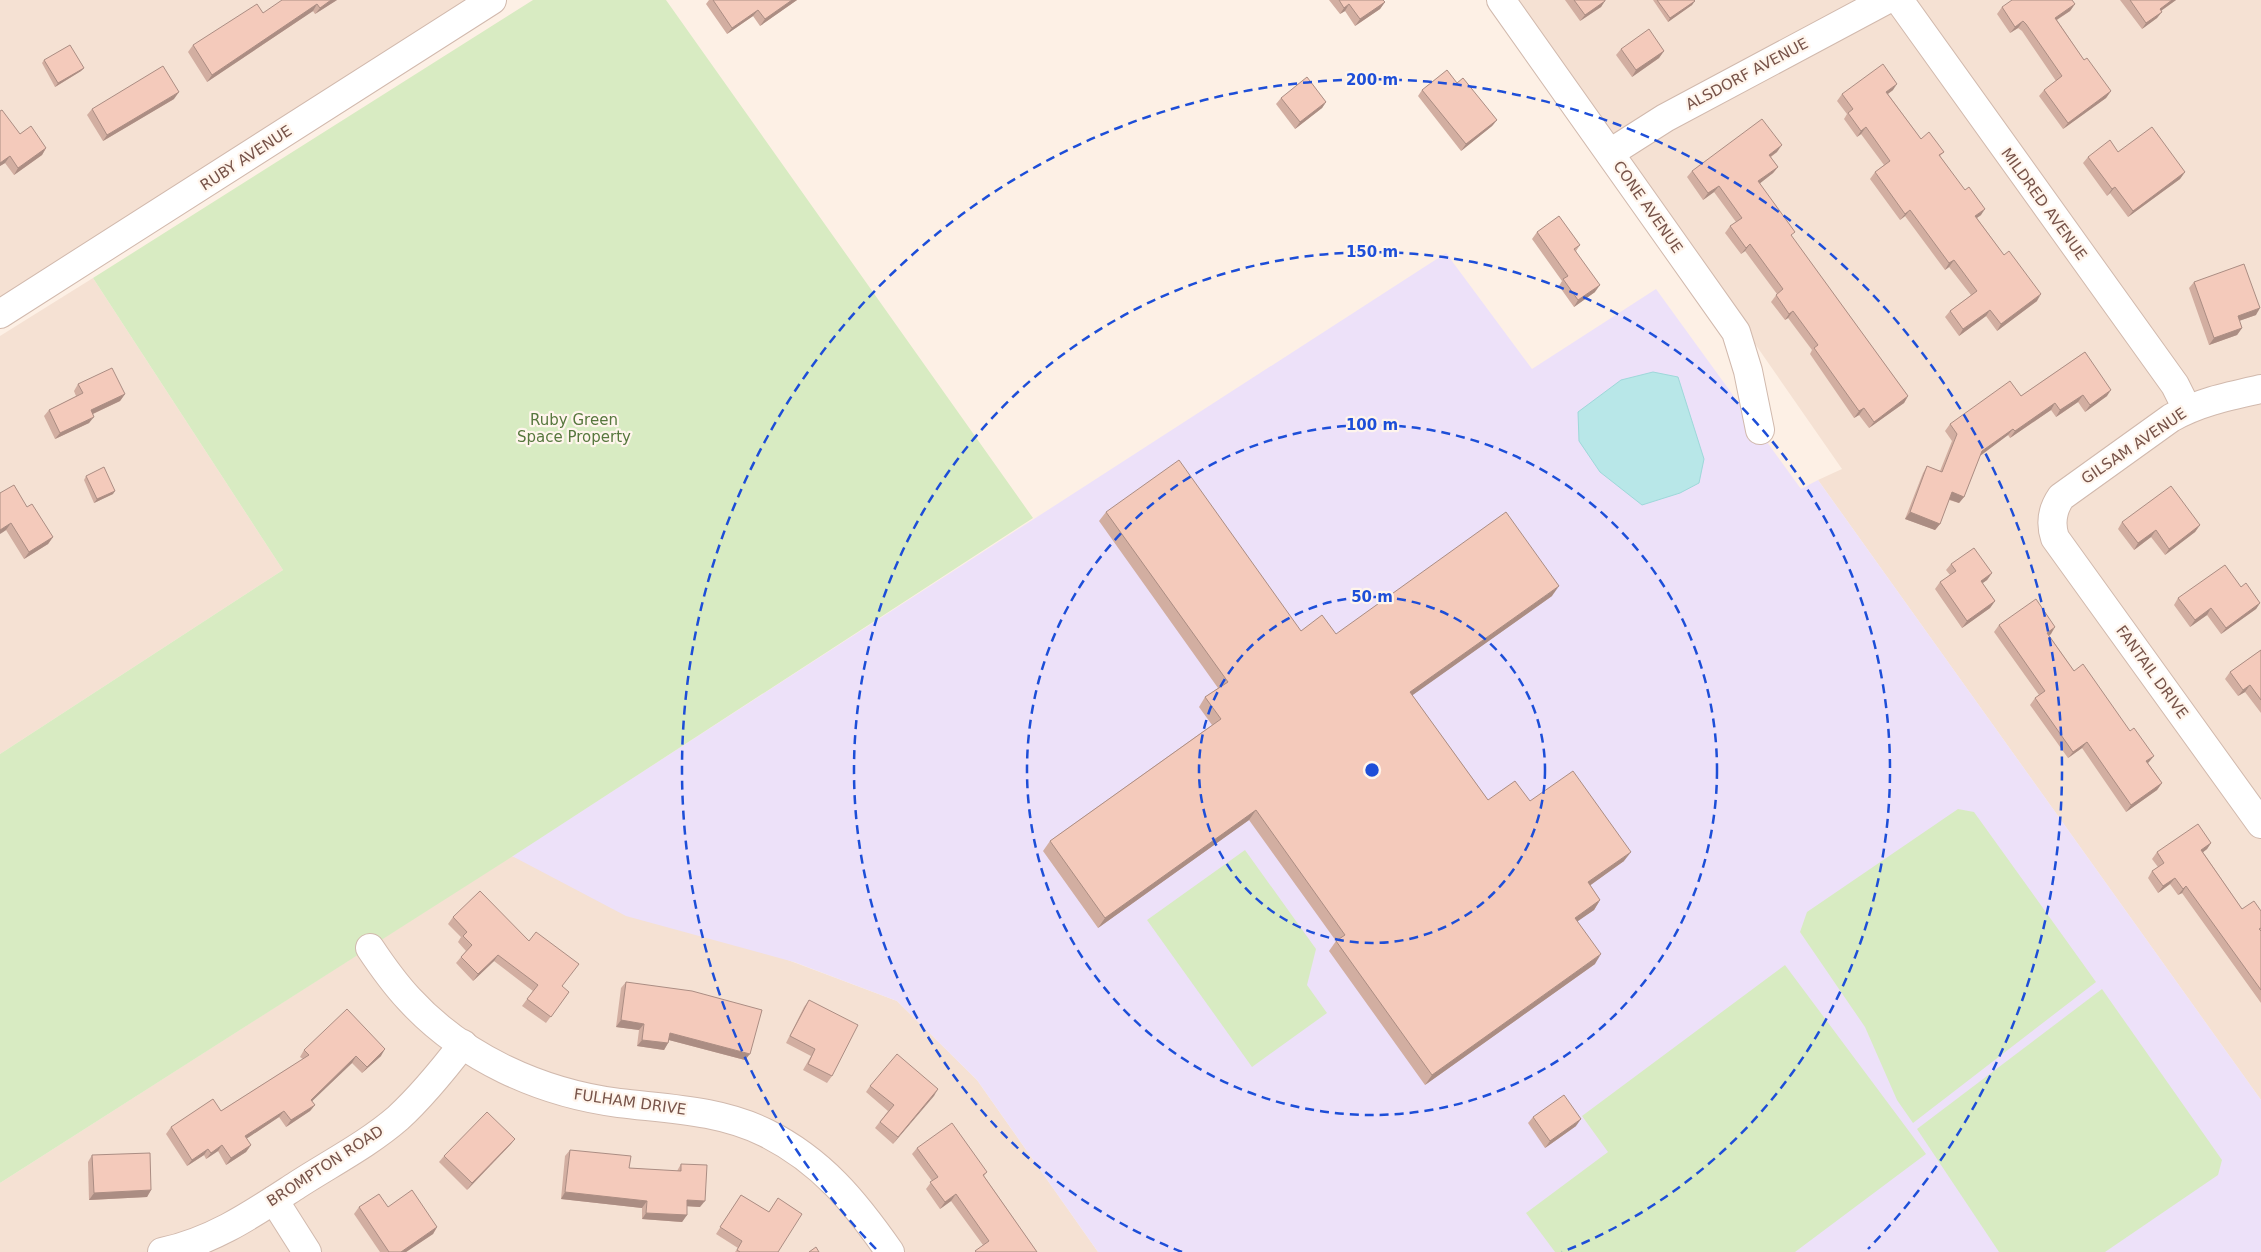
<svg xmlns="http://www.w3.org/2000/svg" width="2261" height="1252" font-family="'DejaVu Sans',sans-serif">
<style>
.residential{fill:#f5e1d3}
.education{fill:#ede1f9}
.green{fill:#d8ebc2}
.water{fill:#b8e7e8;stroke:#9ed8da}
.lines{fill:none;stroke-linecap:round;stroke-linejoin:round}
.minor-casing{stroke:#d1b9ad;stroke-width:30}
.minor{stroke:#fff;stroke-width:28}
.wall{fill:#d2aea1}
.shaded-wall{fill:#ab8d83}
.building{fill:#f4cabb;stroke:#ab8d83}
.ring{fill:none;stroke:#1d4ed8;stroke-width:2.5;stroke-dasharray:9 6}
.labels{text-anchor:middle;stroke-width:4.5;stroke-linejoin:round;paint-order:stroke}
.street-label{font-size:15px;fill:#775349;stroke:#fff5ec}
.park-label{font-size:15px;fill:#56773d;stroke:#fff5ec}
.centre{fill:#1d4ed8;stroke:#fff5ec;stroke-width:2.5}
.ring-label{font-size:15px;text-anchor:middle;font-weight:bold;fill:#1d4ed8;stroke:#fff5ec;stroke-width:4.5;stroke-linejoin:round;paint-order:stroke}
</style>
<rect width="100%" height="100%" fill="#fdf0e5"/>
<g class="residential">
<polygon points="0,0 469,0 0,298"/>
<polygon points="1516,0 2261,0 2261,1100 1818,480 1842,469"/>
<polygon points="93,278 283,570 0,754 0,336"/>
<polygon points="512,856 897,1001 977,1080 1098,1252 0,1252 0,1183"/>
</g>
<polygon class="education" points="1446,253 1532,369 1656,289 1801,489 1818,480 2261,1100 2261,1252 1098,1252 977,1080 897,1001 794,962 626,916 512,856"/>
<g class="green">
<polygon points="533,0 666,0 1033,518 513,856 0,1183 0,754 283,570 93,278"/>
<polygon points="1958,809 1974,812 2096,982 1913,1123 1897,1100 1865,1027 1800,932 1807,912"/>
<polygon points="1245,850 1316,949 1307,985 1327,1013 1252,1067 1147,920"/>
<polygon points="1785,965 1926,1154 1795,1252 1555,1252 1526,1213 1608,1152 1582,1116"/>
<polygon points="2102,989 2222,1160 2218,1175 2105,1252 1999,1252 1917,1129"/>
</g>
<polygon class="water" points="1653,372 1678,377 1704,459 1699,483 1680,493 1642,505 1600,472 1579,441 1578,412 1621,380"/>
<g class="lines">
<defs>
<g id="minor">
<polyline points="1501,0 1736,332 1748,371 1760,430"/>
<polyline points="1899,0 2175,385 2187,409"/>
<polyline points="1610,153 1665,118 1886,0"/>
<polyline points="0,314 492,0"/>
<path d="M2261,389C2229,396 2199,402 2171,418L2061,497C2052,510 2050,523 2055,538L2261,824"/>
<path d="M370,948C382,966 394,983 409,999C463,1058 541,1093 619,1103C669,1109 720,1110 766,1133C822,1161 855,1202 890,1252"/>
<polyline points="274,1200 307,1252"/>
<path d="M162,1252C214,1241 254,1213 297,1185C331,1163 368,1144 398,1118C422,1096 443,1070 463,1044"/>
</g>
</defs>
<use href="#minor" class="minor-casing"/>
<use href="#minor" class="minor"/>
</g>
<g class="wall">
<polygon points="337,0 315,14 313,11 207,82 188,52 193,45 263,13"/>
<polygon points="709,0 797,0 760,26 753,16 727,34 706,4"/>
<polygon points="1329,0 1383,0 1385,2 1380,9 1355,26 1345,11 1340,14"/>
<polygon points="1565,0 1605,0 1601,7 1580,21"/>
<polygon points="1653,0 1694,0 1692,5 1668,22"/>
<polygon points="2120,0 2176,0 2161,11 2157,18 2142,29"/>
<polygon points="2075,4 2070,11 2057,20 2084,60 2111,91 2106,98 2063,129 2039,96 2044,90 2056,81 2022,31 2018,28 2010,33 1997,14 2002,7"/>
<polygon points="1621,49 1664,51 1659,58 1632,77 1616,55"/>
<polygon points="44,60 84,68 81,71 55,87 42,63"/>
<polygon points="1457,83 1497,120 1492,126 1461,151 1418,96 1422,90"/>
<polygon points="1893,90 1888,94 1921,139 1944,152 1940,156 1981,215 1977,218 2037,301 1997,331 1986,316 1959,336 1945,317 1950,311 1971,295 1949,267 1945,270 1905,216 1900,220 1870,179 1875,172 1884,165 1861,134 1857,137 1844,119 1847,114 1837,101 1842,94"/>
<polygon points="1281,98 1326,102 1322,108 1295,129 1276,104"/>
<polygon points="174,99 103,141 87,115 92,109"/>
<polygon points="0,111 20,134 46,148 42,155 14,175 5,163 0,166"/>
<polygon points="1777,152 1771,157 1778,167 1773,173 1760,183 1792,237 1908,396 1904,403 1869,428 1859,415 1854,418 1810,354 1812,350 1788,318 1785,320 1771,302 1777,294 1745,251 1741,254 1725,233 1730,226 1736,222 1714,192 1703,200 1687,177 1692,171"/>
<polygon points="2118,152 2185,172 2180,179 2128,217 2110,193 2107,196 2083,163 2088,157"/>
<polygon points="1537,232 1580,245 1576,251 1595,292 1574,307 1559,286 1562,281 1532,239"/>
<polygon points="2194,282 2256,315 2239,321 2242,328 2237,335 2209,345 2189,288"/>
<polygon points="2085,352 2107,396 2085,412 2078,402 2056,417 2051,410 2010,438 2008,435 1980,456 1964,497 1959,503 1949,500 1940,524 1935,530 1905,519 1923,473 1927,466 1940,471 1952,441 1945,431 1950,424 2021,396"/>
<polygon points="78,384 125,394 120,401 93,414 89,423 55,439 44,416 49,410 76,396 74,391"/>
<polygon points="86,476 113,494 94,503 84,480"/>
<polygon points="27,507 53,537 48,544 24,559 6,530 0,534"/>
<polygon points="1106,512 1301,631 1336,634 1552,596 1412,695 1488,800 1530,801 1624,861 1590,885 1600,900 1594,910 1577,921 1595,964 1425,1085 1329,951 1336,941 1249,820 1098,928 1043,851 1050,841 1212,725 1199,707 1205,697 1218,688 1099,521"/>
<polygon points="2122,522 2200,525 2195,532 2165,555 2151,537 2134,550 2118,529"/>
<polygon points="1951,564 1992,573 1987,580 1982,583 1995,601 1990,608 1962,628 1935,589 1940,582 1950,575 1946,570"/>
<polygon points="2241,587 2260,603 2256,609 2221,634 2207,615 2190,627 2174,605 2178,598"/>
<polygon points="1999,625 2051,634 2049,635 2074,671 2149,762 2148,763 2162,783 2157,790 2126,812 2082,748 2068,758 2030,705 2035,698 2039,695 1994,632"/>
<polygon points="2261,650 2261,713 2245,692 2238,696 2225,679 2230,672"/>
<polygon points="2211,843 2207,849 2203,852 2242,909 2261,911 2261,1003 2182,893 2178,895 2170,884 2158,893 2148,878 2152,871 2158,867 2152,859 2157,852"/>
<polygon points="453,917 569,992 546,1023 522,1006 533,991 494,961 473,981 456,963 466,951 458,942 461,937 448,924"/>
<polygon points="626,982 745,1060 669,1040 668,1043 664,1050 637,1046 639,1030 616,1027 621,988"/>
<polygon points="809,1000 832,1076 827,1083 803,1070 811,1056 786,1043 804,1007"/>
<polygon points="304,1050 381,1056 362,1073 352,1063 312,1101 315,1105 310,1111 286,1127 279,1117 246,1139 251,1145 246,1152 226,1165 218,1151 206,1159 204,1155 187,1166 166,1134 171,1127 221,1111 303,1059 300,1057"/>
<polygon points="870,1086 938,1089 893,1144 875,1128 888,1111 866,1092"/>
<polygon points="1533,1117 1576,1126 1545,1148 1528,1123"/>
<polygon points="515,1139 510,1145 467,1190 439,1162 444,1156"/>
<polygon points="917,1148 987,1172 984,1176 1037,1252 975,1252 983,1245 951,1201 940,1209 926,1189 932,1181 912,1154"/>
<polygon points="570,1150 629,1168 677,1171 681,1164 700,1207 687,1206 687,1215 682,1222 642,1219 642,1208 561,1199 565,1156"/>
<polygon points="92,1155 151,1190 147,1197 89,1200 88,1162"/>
<polygon points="741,1195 769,1212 778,1198 778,1252 735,1252 738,1248 716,1234"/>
<polygon points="359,1207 388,1207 437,1227 433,1234 406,1252 380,1252 354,1214"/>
</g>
<g class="shaded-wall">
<polygon points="331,0 337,0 315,14 320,8"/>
<polygon points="792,0 797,0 760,26 765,19"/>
<polygon points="2172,0 2176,0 2155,15 2160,9"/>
<polygon points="1605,1 1601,7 1580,21 1585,15"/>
<polygon points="1695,1 1692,5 1668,22 1670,18"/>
<polygon points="1385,2 1380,9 1355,26 1360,19"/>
<polygon points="317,4 313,11 207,82 212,75"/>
<polygon points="1349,4 1345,11 1340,14 1344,8"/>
<polygon points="2075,4 2070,11 2050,24 2055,18"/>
<polygon points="758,10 753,16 727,34 732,28"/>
<polygon points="2162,12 2157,18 2142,29 2146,23"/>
<polygon points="2023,21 2018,28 2010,33 2015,27"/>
<polygon points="1664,51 1659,58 1632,77 1636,70"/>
<polygon points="84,68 81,71 55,87 58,83"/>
<polygon points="1897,84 1893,90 1882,98 1886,92"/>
<polygon points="2111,91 2106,98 2063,129 2068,123"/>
<polygon points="179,92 174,99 103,141 107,135"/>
<polygon points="1326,102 1322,108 1295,129 1300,122"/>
<polygon points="1497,120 1492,126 1461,151 1466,144"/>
<polygon points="1866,127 1861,134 1857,137 1861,131"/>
<polygon points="1782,145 1777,152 1764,161 1769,155"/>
<polygon points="46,148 42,155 14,175 18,168"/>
<polygon points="10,156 5,163 0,166 0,163"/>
<polygon points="1778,167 1773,173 1754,188 1758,181"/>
<polygon points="2185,172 2180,179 2128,217 2133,211"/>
<polygon points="1719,186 1714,192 1703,200 1708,193"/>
<polygon points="2115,187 2110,193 2107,196 2112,189"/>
<polygon points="1985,209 1981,215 1971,222 1975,216"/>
<polygon points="1910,210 1905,216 1900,220 1905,214"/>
<polygon points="1750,244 1745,251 1741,254 1746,248"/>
<polygon points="1954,260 1949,267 1945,270 1949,263"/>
<polygon points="1600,285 1595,292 1574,307 1578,300"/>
<polygon points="2041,294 2037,301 1997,331 2001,324"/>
<polygon points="2260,308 2256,315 2233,323 2238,316"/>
<polygon points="1990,310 1986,316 1959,336 1963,329"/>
<polygon points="1793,311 1788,318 1785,320 1789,314"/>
<polygon points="2242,328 2237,335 2209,345 2214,338"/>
<polygon points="2111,390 2107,396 2085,412 2090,405"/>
<polygon points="125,394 120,401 86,417 91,410"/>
<polygon points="2083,395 2078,402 2056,417 2060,410"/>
<polygon points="1908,396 1904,403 1869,428 1874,422"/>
<polygon points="2055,403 2051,410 2010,438 2015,431"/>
<polygon points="1864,408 1859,415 1854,418 1859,411"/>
<polygon points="94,417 89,423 55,439 60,433"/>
<polygon points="2013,429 2008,435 1977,458 1982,451"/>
<polygon points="115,491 113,494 94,503 97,499"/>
<polygon points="1952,492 1964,497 1959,503 1948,499"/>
<polygon points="1910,512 1940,524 1935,530 1905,519"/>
<polygon points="11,523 6,530 0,534 0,530"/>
<polygon points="2200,525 2195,532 2165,555 2169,549"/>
<polygon points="2156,530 2151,537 2134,550 2138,543"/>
<polygon points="53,537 48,544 24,559 29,552"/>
<polygon points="1992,573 1987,580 1976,588 1981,581"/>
<polygon points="1559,586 1552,596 1403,702 1410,692"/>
<polygon points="1995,601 1990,608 1962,628 1967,621"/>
<polygon points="2260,603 2256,609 2221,634 2226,628"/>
<polygon points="2211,608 2207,615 2190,627 2195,620"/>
<polygon points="2055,627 2051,634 2043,640 2047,633"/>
<polygon points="2250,685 2245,692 2238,696 2243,690"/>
<polygon points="2087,742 2082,748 2068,758 2073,752"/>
<polygon points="2154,756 2149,762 2142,767 2146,761"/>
<polygon points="2162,783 2157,790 2126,812 2131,805"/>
<polygon points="1256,810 1249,820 1098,928 1105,918"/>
<polygon points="2211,843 2207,849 2197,857 2201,850"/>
<polygon points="1631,852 1624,861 1581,892 1588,882"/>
<polygon points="2175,878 2170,884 2158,893 2163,886"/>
<polygon points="2186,886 2182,893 2178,895 2183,889"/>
<polygon points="1600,900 1594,910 1568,928 1575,918"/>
<polygon points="1601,954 1595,964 1425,1085 1432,1075"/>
<polygon points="498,955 494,961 473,981 478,974"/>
<polygon points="621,1020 644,1024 639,1030 616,1027"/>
<polygon points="670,1033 750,1054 745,1060 665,1039"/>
<polygon points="642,1040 668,1043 664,1050 637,1046"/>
<polygon points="385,1049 381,1056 362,1073 367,1067"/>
<polygon points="356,1056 352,1063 307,1106 311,1100"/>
<polygon points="938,1089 934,1096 893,1144 898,1137"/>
<polygon points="315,1105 310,1111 286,1127 291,1120"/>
<polygon points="284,1111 279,1117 240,1143 245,1136"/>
<polygon points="1581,1119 1576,1126 1545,1148 1550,1141"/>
<polygon points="515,1139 510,1145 467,1190 472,1183"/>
<polygon points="222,1145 218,1151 206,1159 211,1153"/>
<polygon points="251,1145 246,1152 226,1165 231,1158"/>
<polygon points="208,1149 204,1155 187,1166 192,1160"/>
<polygon points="151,1190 147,1197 89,1200 94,1193"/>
<polygon points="565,1192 647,1201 642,1208 561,1199"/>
<polygon points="956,1194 951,1201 940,1209 945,1202"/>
<polygon points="687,1200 705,1201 700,1207 683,1206"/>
<polygon points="646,1213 687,1215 682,1222 642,1219"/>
<polygon points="437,1227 433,1234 406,1252 401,1252"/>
</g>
<g class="building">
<polygon points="282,0 331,0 320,8 317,4 212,75 193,45 257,4 263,13"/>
<polygon points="713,0 792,0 765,19 758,10 732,28"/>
<polygon points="1339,0 1383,0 1385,2 1360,19 1349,4 1344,8"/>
<polygon points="1574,0 1605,0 1605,1 1585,15"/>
<polygon points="1657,0 1694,0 1695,1 1670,18"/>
<polygon points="2012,0 2072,0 2075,4 2055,18 2084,60 2087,58 2111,91 2068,123 2044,90 2062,76 2026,24 2023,21 2015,27 2002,7"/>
<polygon points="2130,0 2172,0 2160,9 2162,12 2146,23"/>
<polygon points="1649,29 1664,51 1636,70 1621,49"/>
<polygon points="70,45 84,68 58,83 44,60"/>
<polygon points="1883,64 1897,84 1886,92 1921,139 1929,132 1944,152 1939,155 1965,190 1969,187 1985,209 1975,216 2004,255 2009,251 2041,294 2001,324 1990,310 1963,329 1950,311 1977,291 1954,260 1949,263 1910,210 1905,214 1875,172 1890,161 1866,127 1861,131 1848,113 1853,109 1842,94"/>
<polygon points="163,66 179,92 107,135 92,109"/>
<polygon points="1447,70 1457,83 1463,78 1497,120 1466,144 1422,90"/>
<polygon points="1307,77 1326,102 1300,122 1281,98"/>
<polygon points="2,110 20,134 31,126 46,148 18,168 10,156 0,163 0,111"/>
<polygon points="1762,119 1782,145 1769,155 1778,167 1758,181 1795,232 1791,235 1908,396 1874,422 1864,408 1859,411 1814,348 1818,345 1793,311 1789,314 1776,295 1783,289 1750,244 1746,248 1730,226 1742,218 1719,186 1708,193 1692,171"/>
<polygon points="2152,127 2185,172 2133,211 2115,187 2112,189 2088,157 2110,140 2118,152"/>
<polygon points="1559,216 1580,245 1574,249 1600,285 1578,300 1563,279 1568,276 1537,232"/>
<polygon points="2244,264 2260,308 2238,316 2242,328 2214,338 2194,282"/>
<polygon points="2085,352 2111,390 2090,405 2083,395 2060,410 2055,403 2015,431 2013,429 1982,451 1964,497 1952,492 1940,524 1910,512 1927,466 1942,472 1957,434 1950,424 2010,381 2021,396"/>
<polygon points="112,368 125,394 91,410 94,417 60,433 49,410 83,393 78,384"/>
<polygon points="1179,460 1301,631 1322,615 1336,634 1506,512 1559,586 1410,692 1488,800 1515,781 1530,801 1573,771 1631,852 1588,882 1600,900 1575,918 1601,954 1432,1075 1336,941 1345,935 1256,810 1105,918 1050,841 1221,719 1205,697 1228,682 1106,512"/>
<polygon points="104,467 115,491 97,499 86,476"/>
<polygon points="14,485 27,507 32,504 53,537 29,552 11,523 0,530 0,493"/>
<polygon points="2171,486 2200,525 2169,549 2156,530 2138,543 2122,522"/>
<polygon points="1974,548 1992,573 1981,581 1995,601 1967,621 1940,582 1956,571 1951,564"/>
<polygon points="2225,565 2241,587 2246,583 2260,603 2226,628 2211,608 2195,620 2178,598"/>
<polygon points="2036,599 2055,627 2047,633 2074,671 2083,664 2130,731 2134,728 2154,756 2146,761 2162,783 2131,805 2087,742 2073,752 2035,698 2045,691 1999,625"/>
<polygon points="2261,650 2261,700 2250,685 2243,690 2230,672"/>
<polygon points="2198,824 2211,843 2201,850 2242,909 2254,901 2261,911 2261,928 2259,929 2261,931 2261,990 2186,886 2183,889 2175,878 2163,886 2152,871 2164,863 2157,852"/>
<polygon points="480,891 529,941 536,932 579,964 562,986 569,992 551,1017 527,999 538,985 498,955 478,974 461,957 472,945 463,936 467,932 453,917"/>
<polygon points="626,982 692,991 762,1010 750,1054 670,1033 668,1043 642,1040 644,1024 621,1020"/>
<polygon points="809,1000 858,1025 832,1076 808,1064 815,1049 790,1036"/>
<polygon points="347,1009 385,1049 367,1067 356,1056 311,1100 315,1105 291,1120 284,1111 245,1136 251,1145 231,1158 222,1145 211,1153 208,1149 192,1160 171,1127 213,1099 221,1111 309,1055 304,1050"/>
<polygon points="897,1054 938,1089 898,1137 880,1122 894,1105 870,1086"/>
<polygon points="1564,1095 1581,1119 1550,1141 1533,1117"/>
<polygon points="487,1112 515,1139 472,1183 444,1156"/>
<polygon points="952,1123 987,1172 983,1175 1037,1252 976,1252 975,1251 989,1241 956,1194 945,1202 930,1182 938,1177 917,1148"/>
<polygon points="570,1150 631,1156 629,1168 681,1171 681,1164 707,1165 705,1201 687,1200 687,1215 646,1213 647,1201 565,1192"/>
<polygon points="150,1153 151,1190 94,1193 92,1155"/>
<polygon points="412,1190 437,1227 401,1252 389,1252 359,1207 379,1194 388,1207"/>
<polygon points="741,1195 769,1212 778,1198 802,1214 778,1252 740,1252 737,1250 742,1241 720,1227"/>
<polygon points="816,1247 819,1252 809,1252"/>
</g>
<g class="ring">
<circle cx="1372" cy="770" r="173"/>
<circle cx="1372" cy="770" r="345"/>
<path d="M1182 1252A518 518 0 1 1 1562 1252"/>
<path d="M876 1249A690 690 0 1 1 1868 1249"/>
</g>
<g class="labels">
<g class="street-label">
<text transform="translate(1747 74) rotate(-28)" y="5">ALSDORF AVENUE</text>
<text transform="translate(246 158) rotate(-33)" y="5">RUBY AVENUE</text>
<text transform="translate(2044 204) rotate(54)" y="5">MILDRED AVENUE</text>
<text transform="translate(1648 207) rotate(55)" y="5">CONE AVENUE</text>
<text transform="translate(2134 446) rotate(-34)" y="5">GILSAM AVENUE</text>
<text transform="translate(2152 672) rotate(54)" y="5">FANTAIL DRIVE</text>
<text transform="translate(630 1102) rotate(8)" y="5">FULHAM DRIVE</text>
<text transform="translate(325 1166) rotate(-33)" y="5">BROMPTON ROAD</text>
</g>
<g class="park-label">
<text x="574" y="425">Ruby Green<tspan x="574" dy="17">Space Property</tspan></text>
</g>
</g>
<circle cx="1372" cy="770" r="8" class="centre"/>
<g class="ring-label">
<text x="1372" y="85">200 m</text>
<text x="1372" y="257">150 m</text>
<text x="1372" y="430">100 m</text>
<text x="1372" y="602">50 m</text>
</g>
</svg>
